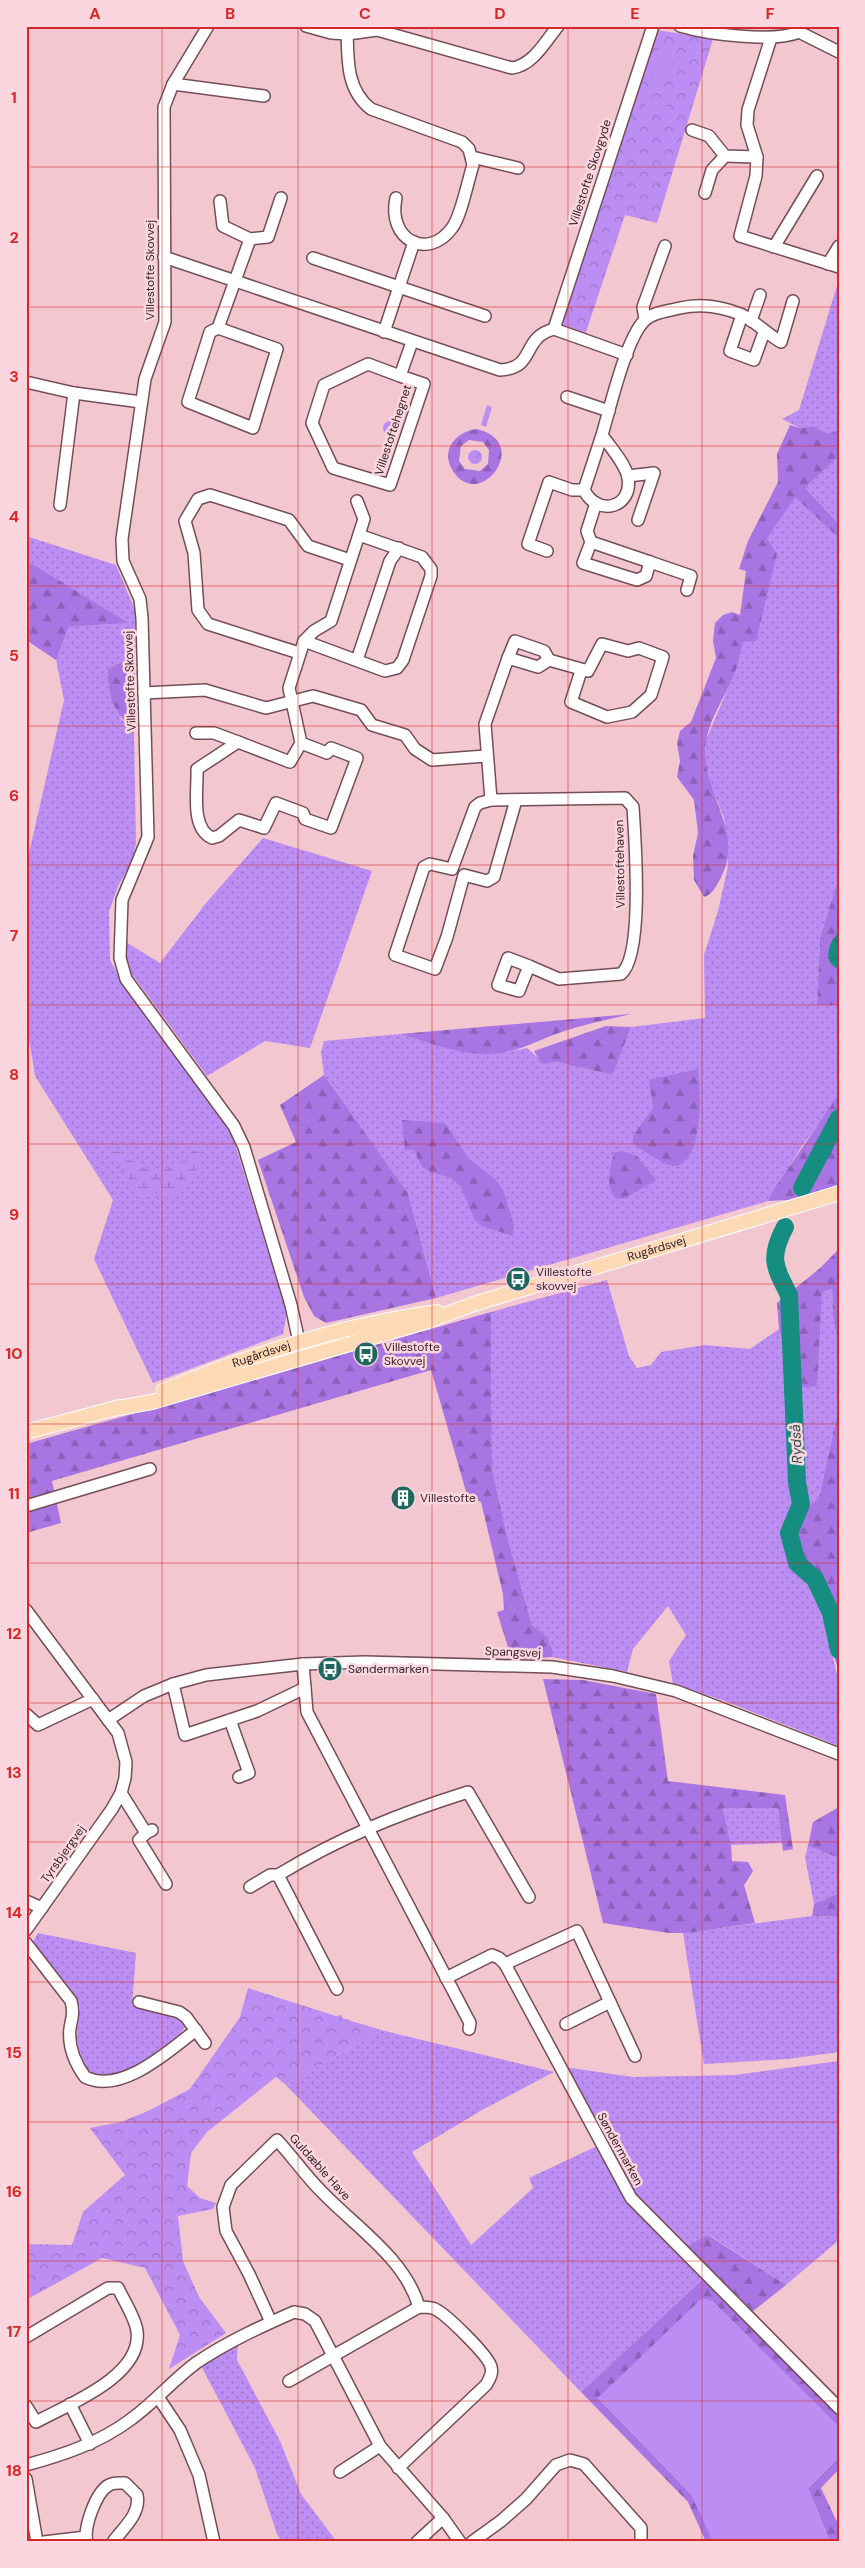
<svg xmlns="http://www.w3.org/2000/svg" width="865" height="2568" font-family="'DM Sans',sans-serif">
<style>
.grass{fill:url(#grass-dots)}
.forest{fill:url(#forest-firs);fill-rule:evenodd}
.wetland{fill:url(#wetland-marsh)}
.park{fill:url(#park-crowns)}
.garden{fill:#bc8ef3}
.water{fill:url(#water-ripples)}
.lines{fill:none;stroke-linecap:round;stroke-linejoin:round}
.river{stroke:#168d81;stroke-width:18}
.minor-casing{stroke:#744e57;stroke-width:14}
.major-casing{stroke:#fff;stroke-width:16}
.minor{stroke:#fff;stroke-width:11}
.major{stroke:#fdd9b6;stroke-width:14}
.grid{fill:none;stroke:#d62828;stroke-width:1;stroke-opacity:0.55}
.labels{text-anchor:middle;stroke-width:5;stroke-linejoin:round;paint-order:stroke}
.street-label{font-size:12px;fill:#362529;stroke:#fbd6de}
.poi-label{font-size:12px;fill:#362529;stroke:#fbd6de;text-anchor:start}
.water-label{font-size:14px;font-style:italic;fill:#2d4d49;stroke:#fbd6de}
.neatline{fill:none;stroke:#d62828;stroke-width:2}
.grid-label{font-size:16px;text-anchor:middle;font-weight:bold;fill:#d62828}
</style>
<defs>
<pattern id="grass-dots" width="8" height="8" patternUnits="userSpaceOnUse" patternTransform="scale(1.25)"><rect width="8" height="8" fill="#bc8ef3"/><path d="M2 2h.1M6 6h.1" fill="none" stroke="#9a74c5" stroke-width="1.8" stroke-linecap="round"/></pattern>
<pattern id="forest-firs" width="22" height="20" patternUnits="userSpaceOnUse" patternTransform="scale(1.25)"><rect width="22" height="20" fill="#a875e3"/><path d="M5 1l3.5 6h-7zM16 11l3.5 6h-7z" fill="#8a60b8"/></pattern>
<pattern id="wetland-marsh" width="20" height="14" patternUnits="userSpaceOnUse" patternTransform="scale(1.25)"><rect width="20" height="14" fill="#bc8ef3"/><path d="M1 5h8M5 5V1M11 12h8M15 12V8" fill="none" stroke="#9a74c5"/></pattern>
<pattern id="park-crowns" width="20" height="18" patternUnits="userSpaceOnUse" patternTransform="scale(1.25)"><rect width="20" height="18" fill="#bc8ef3"/><path d="M2 6a3 3 0 1 1 6 0M12 15a3 3 0 1 1 6 0" fill="none" stroke="#9a74c5"/></pattern>
<pattern id="water-ripples" width="26" height="14" patternUnits="userSpaceOnUse" patternTransform="scale(1.25)"><rect width="26" height="14" fill="#168d81"/><path d="M2 4q2-2 4 0t4 0M15 11q2-2 4 0t4 0" fill="none" stroke="#15736a"/></pattern>
</defs>
<rect width="100%" height="100%" fill="#f3c7d0"/>
<g class="grass">
<polygon points="839,279 839,429 829,434 813,426 800,428 782,419 799,410"/>
<polygon points="839,456 839,524 805,488"/>
<polygon points="795,496 839,538 839,876 820,938 817,1005 839,1005 839,1094 837,1100 802,1146 768,1201 436,1298 408,1193 324,1075 321,1052 324,1041 400,1034 456,1050 483,1053 506,1052 527,1048 545,1064 556,1062 613,1075 631,1027 705,1018 704,955 718,911 728,866 724,818 709,781 705,760 706,740 734,674 767,539"/>
<polygon points="26,536 116,565 135,610 135,654 108,669 121,719 134,731 136,843 133,860 118,886 109,912 110,960 122,982 230,1128 287,1313 283,1334 153,1383 94,1259 113,1200 35,1076 26,1019 26,866 64,700 56,660 69,627 127,623 26,560"/>
<polygon points="263,838 372,871 310,1048 265,1041 207,1076 131,973 124,956 126,942 160,963 206,903"/>
<polygon points="607,1280 629,1356 637,1368 651,1365 661,1352 705,1345 750,1349 779,1329 795,1387 818,1328 822,1292 832,1289 833,1317 839,1349 839,1405 835,1423 819,1498 783,1528 818,1593 839,1683 839,1746 722,1700 673,1684 669,1661 686,1635 668,1606 633,1649 627,1672 552,1657 552,1649 547,1638 532,1625 508,1540 492,1469 491,1312"/>
<polygon points="723,1808 778,1808 783,1843 731,1845"/>
<polygon points="808,1846 839,1858 839,1893 814,1904 805,1857"/>
<polygon points="812,1916 839,1917 839,2052 788,2059 704,2064 683,1933"/>
<path d="M38,1933L136,1953L132,2005L179,2019L185,2027C174,2045 134,2072 113,2077C106,2078 97,2076 90,2075C75,2044 75,2040 80,2007L33,1942Z"/>
<polygon points="381,2030 554,2072 482,2110 412,2152 471,2245 533,2188 529,2178 597,2146 629,2202 703,2279 581,2392 286,2085"/>
<polygon points="839,2061 839,2240 786,2285 709,2235 685,2247 632,2195 564,2067 633,2077 735,2075"/>
<polygon points="238,2338 237,2360 280,2441 301,2494 337,2542 282,2542 277,2534 255,2468 199,2362"/>
</g>
<g class="forest">
<path d="M790,425L800,428L813,426L829,434L839,429V456L805,488L839,524V538L795,497L767,539L777,554L756,641L743,642C740,653 738,665 734,675C725,697 709,719 706,742C699,793 748,831 719,881C715,888 713,894 704,897L694,880L693,856L698,833L694,800L677,777L680,761L677,743L680,731L691,722L716,658L713,641L715,623L723,615L732,612L740,615L746,571L739,569L748,541L778,482L777,454Z"/>
<path d="M476,429C534,441 479,513 453,471C440,451 455,432 476,429ZM469,440L483,442L489,450L488,464L480,471L465,469L459,461L461,446Z"/>
<polygon points="26,560 128,623 69,627 56,660 26,640"/>
<path d="M135,654L134,731C112,710 109,698 108,669Z"/>
<polygon points="839,876 839,1005 817,1005 820,938"/>
<path d="M631,1014C611,1019 591,1023 571,1029C539,1038 518,1055 483,1054C455,1053 427,1042 400,1034Z"/>
<polygon points="606,1026 631,1027 613,1075 556,1062 545,1064 540,1061 534,1051"/>
<path d="M698,1069C701,1089 704,1167 673,1166C665,1166 641,1149 633,1144V1136L653,1108L649,1080Z"/>
<polygon points="324,1075 408,1193 436,1298 326,1323 314,1316 304,1297 258,1160 296,1142 280,1105"/>
<polygon points="839,1094 839,1186 789,1200 768,1201 774,1189"/>
<polygon points="402,1120 445,1123 469,1159 495,1179 503,1190 514,1225 513,1236 482,1226 475,1220 460,1186 451,1178 431,1172 422,1167 414,1150 405,1150"/>
<path d="M621,1151L637,1156L656,1180L624,1199L615,1198C605,1185 610,1167 614,1153Z"/>
<polygon points="839,1249 839,1350 833,1317 832,1289 822,1292 817,1386 795,1388 779,1329 777,1303 819,1269"/>
<polygon points="491,1312 492,1469 508,1540 532,1625 547,1637 552,1649 552,1657 512,1660 497,1612 504,1610 503,1594 481,1502 467,1495 431,1370 52,1481 61,1523 26,1533 26,1444"/>
<polygon points="839,1405 839,1674 818,1593 783,1528 819,1498"/>
<polygon points="543,1679 583,1680 656,1694 668,1781 785,1795 793,1849 783,1851 778,1808 723,1808 731,1845 732,1861 748,1862 753,1871 744,1885 755,1923 687,1933 669,1933 603,1923"/>
<polygon points="839,1807 839,1858 808,1846 813,1822"/>
<polygon points="839,1893 839,1917 812,1916 814,1904"/>
<polygon points="708,2235 786,2285 752,2312 685,2247"/>
<polygon points="703,2279 839,2416 839,2427 712,2301 598,2398 691,2494 724,2542 706,2542 688,2502 581,2392"/>
<polygon points="839,2457 839,2469 821,2488 839,2526 839,2542 830,2542 808,2488"/>
</g>
<path class="wetland" d="M112,1147L141,1167L158,1169L181,1165L198,1147C203,1169 193,1178 179,1194L139,1193L120,1168Z"/>
<g class="park">
<polygon points="657,30 713,39 657,223 625,215 585,335 558,326"/>
<circle cx="390" cy="428" r="7"/>
<circle cx="475" cy="457" r="7"/>
<polygon points="248,1988 336,2016 342,2015 342,2018 381,2030 286,2085 276,2077 207,2132 191,2153 187,2186 200,2198 216,2203 213,2209 178,2216 183,2261 199,2297 226,2333 169,2369 180,2335 145,2268 102,2258 26,2300 26,2244 72,2245 83,2212 125,2175 90,2128 121,2122 148,2111 190,2089 240,2017"/>
</g>
<g class="garden">
<polygon points="660,46 676,52 667,79 651,74"/>
<polygon points="665,102 666,108 645,109 645,103"/>
<polygon points="487,405 492,407 486,427 481,425"/>
<polygon points="702,2298 712,2301 839,2427 839,2457 808,2488 830,2542 713,2542 691,2494 598,2398"/>
</g>
<path class="water" d="M839,932V969C821,963 829,941 839,932Z"/>
<g class="lines">
<g class="river">
<polyline points="802,1188 839,1118"/>
<path d="M785,1227C769,1257 774,1266 789,1295L797,1482L801,1504L789,1533L797,1563L815,1579L831,1613L839,1650"/>
</g>
<defs>
<g id="minor">
<polyline points="208,26 173,84 164,107 165,322 145,379 122,539 123,561 140,599 142,618 148,837 122,900 120,958 126,979 234,1126 244,1147 291,1305 299,1342"/>
<path d="M306,26L331,33L348,34L377,30L512,68C533,65 545,42 558,26"/>
<path d="M347,26C348,57 345,89 371,109L462,142L469,149L473,165C468,180 461,217 452,228C428,261 387,240 396,198"/>
<path d="M680,26C707,34 774,43 799,32L839,52"/>
<polyline points="771,38 748,110 747,125 757,157 756,176 740,236 839,267"/>
<polyline points="173,84 264,96"/>
<polyline points="692,130 709,136 725,156 757,157"/>
<polyline points="472,157 518,168"/>
<polyline points="705,193 712,170 725,156"/>
<polyline points="250,239 268,237 281,198"/>
<polyline points="774,247 817,176"/>
<path d="M164,257L500,370C537,368 520,338 554,329L627,355"/>
<polyline points="313,258 485,316"/>
<polyline points="828,264 839,246"/>
<polyline points="742,315 730,351 754,360 764,332"/>
<polyline points="645,319 643,307 665,246"/>
<polyline points="751,321 760,295"/>
<polyline points="218,328 277,349 253,428 188,402 210,332 218,328 250,239 223,226 220,201"/>
<polyline points="554,329 653,26"/>
<polyline points="384,332 414,242"/>
<polyline points="400,376 424,384 390,485 333,468 312,423 324,385 368,364 400,376 412,342"/>
<polyline points="26,382 74,393 141,402"/>
<polyline points="567,397 609,411"/>
<path d="M602,435L584,490C598,518 633,507 628,478C626,464 610,447 602,435C610,408 626,339 644,321C653,312 668,311 680,308C701,303 720,306 740,314C754,320 767,334 781,342L793,301"/>
<polyline points="628,476 654,473 638,520"/>
<polyline points="60,505 74,393"/>
<polyline points="591,542 650,562 646,576 637,580 583,563 591,542 587,531 596,503"/>
<polyline points="547,551 528,544 549,482 572,490 584,490"/>
<polyline points="650,562 691,576 687,590"/>
<polyline points="304,641 385,671 397,668 403,660 431,576 431,569 422,557 359,535"/>
<polyline points="299,653 208,624 198,610 194,553 185,521 198,499 210,495 289,520 308,546 350,560"/>
<polyline points="508,658 515,641 544,651 549,660"/>
<polyline points="357,660 390,561 399,548"/>
<polyline points="144,693 205,690 266,708 313,696 361,710 372,725 405,735 415,749 432,760 486,756"/>
<polyline points="196,733 214,733 238,742"/>
<path d="M301,743L290,762L238,742L197,769C198,790 190,828 212,838L219,836L239,820L264,828L276,803L303,813L305,819L331,828L357,758L331,748L327,753L301,743L289,688L304,641L314,631L331,621L364,519L357,501"/>
<polyline points="491,800 480,803 475,807 452,869 430,864 424,867 395,955 435,969 447,937 464,875 487,881 494,877 516,800"/>
<path d="M529,966L508,958L498,985L519,991L529,966L559,979L621,974C644,955 635,839 633,807L625,798L491,800L485,724L508,658L538,667L549,660L588,671L602,644L628,651L639,648L663,657L651,695L632,712L607,717L571,702L581,671"/>
<polyline points="26,1506 150,1469"/>
<polyline points="26,1610 118,1733 126,1762 125,1778 121,1793 112,1809 26,1930"/>
<polyline points="303,1664 307,1712 470,2023 469,2029"/>
<polyline points="173,1684 185,1735 257,1711 305,1688"/>
<polyline points="26,1714 38,1725 93,1699"/>
<polyline points="108,1720 144,1696 173,1684 206,1675 303,1664 365,1662 552,1667 613,1676 676,1691 839,1754"/>
<polyline points="230,1720 249,1773 239,1777"/>
<polyline points="121,1793 146,1833 152,1830"/>
<polyline points="146,1833 139,1840 166,1884"/>
<polyline points="250,1887 270,1875 278,1875"/>
<polyline points="26,1901 42,1908"/>
<path d="M26,1943L71,2001C74,2012 72,2018 70,2028C68,2045 75,2063 85,2077C121,2095 169,2051 196,2030"/>
<polyline points="505,1964 577,1931 635,2056"/>
<polyline points="446,1978 492,1955 499,1958 505,1964 631,2198 839,2408"/>
<path d="M337,1989L278,1875C341,1837 398,1814 468,1792L529,1897"/>
<polyline points="139,2002 179,2012 186,2017 205,2043"/>
<polyline points="566,2024 610,2002"/>
<path d="M271,2322L249,2274L226,2231L223,2207L231,2185L277,2140C292,2156 305,2175 320,2190C354,2226 405,2258 419,2307"/>
<path d="M26,2337L108,2288H118C124,2301 135,2317 137,2331C143,2376 69,2404 36,2422L26,2406"/>
<path d="M289,2381L419,2307C424,2307 431,2307 435,2309C446,2314 489,2356 491,2367C493,2374 489,2380 486,2385L398,2468"/>
<polyline points="158,2397 180,2430 199,2475 214,2542"/>
<polyline points="70,2404 90,2444"/>
<path d="M26,2465C63,2455 99,2443 130,2420C154,2403 173,2380 196,2363C227,2342 260,2327 294,2312L305,2314L315,2321L380,2446L443,2518L460,2542"/>
<polyline points="340,2472 380,2446"/>
<polyline points="26,2479 37,2542"/>
<polyline points="44,2542 86,2537"/>
<path d="M87,2542C83,2528 96,2492 109,2485C114,2482 120,2483 125,2483L137,2495C141,2514 123,2528 113,2542"/>
<polyline points="417,2542 443,2518"/>
<polyline points="472,2542 501,2521 526,2499 556,2465 570,2460 584,2464 641,2528 641,2542"/>
</g>
<g id="major">
<path id="s1" d="M163,1391C251,1354 342,1325 437,1312"/>
<path id="s2" d="M112,1409L152,1402L428,1321L474,1304L839,1193"/>
<polyline points="26,1432 120,1407"/>
</g>
</defs>
<use href="#minor" class="minor-casing"/>
<use href="#major" class="major-casing"/>
<use href="#minor" class="minor"/>
<use href="#major" class="major"/>
</g>
<path class="grid" d="M162,26V2542M298,26V2542M432,26V2542M568,26V2542M702,26V2542M26,167H839M26,307H839M26,446H839M26,586H839M26,726H839M26,865H839M26,1005H839M26,1144H839M26,1284H839M26,1424H839M26,1563H839M26,1703H839M26,1842H839M26,1982H839M26,2122H839M26,2261H839M26,2401H839"/>
<defs>
<symbol id="bus-disc" viewBox="-11 -11 22 22"><circle r="9.5" fill="#1e675e" stroke="#fbd6de"/><path d="M-5-6H5V4H4V6H2V4H-2V6H-4V4H-5ZM-3.5-4V0h7V-4ZM-3.5 1.2v1.5H-2V1.2ZM2 1.2v1.5H3.5V1.2Z" fill="#fff"/></symbol>
<symbol id="building-disc" viewBox="-11 -11 22 22"><circle r="9.5" fill="#1e675e" stroke="#fbd6de"/><path d="M-4-6H4V6H1V3H-1V6H-4ZM-2.5-4.3h1.7v1.8h-1.7ZM.8-4.3h1.7v1.8H.8ZM-2.5-1h1.7V.8h-1.7ZM.8-1h1.7V.8H.8Z" fill="#fff"/></symbol>
</defs>
<g fill-rule="evenodd">
<use href="#bus-disc" x="504" y="1265" width="28" height="28"/>
<use href="#bus-disc" x="352" y="1340" width="28" height="28"/>
<use href="#building-disc" x="389" y="1484" width="28" height="28"/>
<use href="#bus-disc" x="316" y="1655" width="28" height="28"/>
</g>
<g class="labels">
<g class="street-label">
<text transform="translate(590 173) rotate(-72)" y="4">Villestofte Skovgyde</text>
<text transform="translate(150 270) rotate(-90)" y="4">Villestofte Skovvej</text>
<text transform="translate(393 430) rotate(-72)" y="4">Villestoftehegnet</text>
<text transform="translate(130 681) rotate(-92)" y="4">Villestofte Skovvej</text>
<text transform="translate(620 864) rotate(-91)" y="4">Villestoftehaven</text>
<text dy="4" stroke="none"><textPath href="#s2" startOffset="568">Rugårdsvej</textPath></text>
<text dy="4" stroke="none"><textPath href="#s1" startOffset="105">Rugårdsvej</textPath></text>
<text transform="translate(513 1652) rotate(2)" y="4">Spangsvej</text>
<text transform="translate(63 1854) rotate(-55)" y="4">Tyrsbjergvej</text>
<text transform="translate(620 2149) rotate(61)" y="4">Søndermarken</text>
<text transform="translate(320 2167) rotate(48)" y="4">Guldæble Have</text>
</g>
<g class="poi-label">
<text x="536" y="1276">Villestofte<tspan x="536" dy="14">skovvej</tspan></text>
<text x="384" y="1351">Villestofte<tspan x="384" dy="14">Skovvej</tspan></text>
<text x="420" y="1502">Villestofte</text>
<text x="348" y="1673">Søndermarken</text>
</g>
<g class="water-label">
<text transform="translate(796 1444) rotate(-93)" y="5">Rydså</text>
</g>
</g>
<rect width="865" height="2568" fill="none" stroke="#fbd6de" stroke-width="55"/>
<rect x="28" y="28" width="810" height="2512" class="neatline"/>
<g class="grid-label">
<text x="95" y="19">A</text>
<text x="230" y="19">B</text>
<text x="365" y="19">C</text>
<text x="500" y="19">D</text>
<text x="635" y="19">E</text>
<text x="770" y="19">F</text>
<text x="14" y="103">1</text>
<text x="14" y="243">2</text>
<text x="14" y="382">3</text>
<text x="14" y="522">4</text>
<text x="14" y="661">5</text>
<text x="14" y="801">6</text>
<text x="14" y="941">7</text>
<text x="14" y="1080">8</text>
<text x="14" y="1220">9</text>
<text x="14" y="1359">10</text>
<text x="14" y="1499">11</text>
<text x="14" y="1639">12</text>
<text x="14" y="1778">13</text>
<text x="14" y="1918">14</text>
<text x="14" y="2058">15</text>
<text x="14" y="2197">16</text>
<text x="14" y="2337">17</text>
<text x="14" y="2476">18</text>
</g>
</svg>
